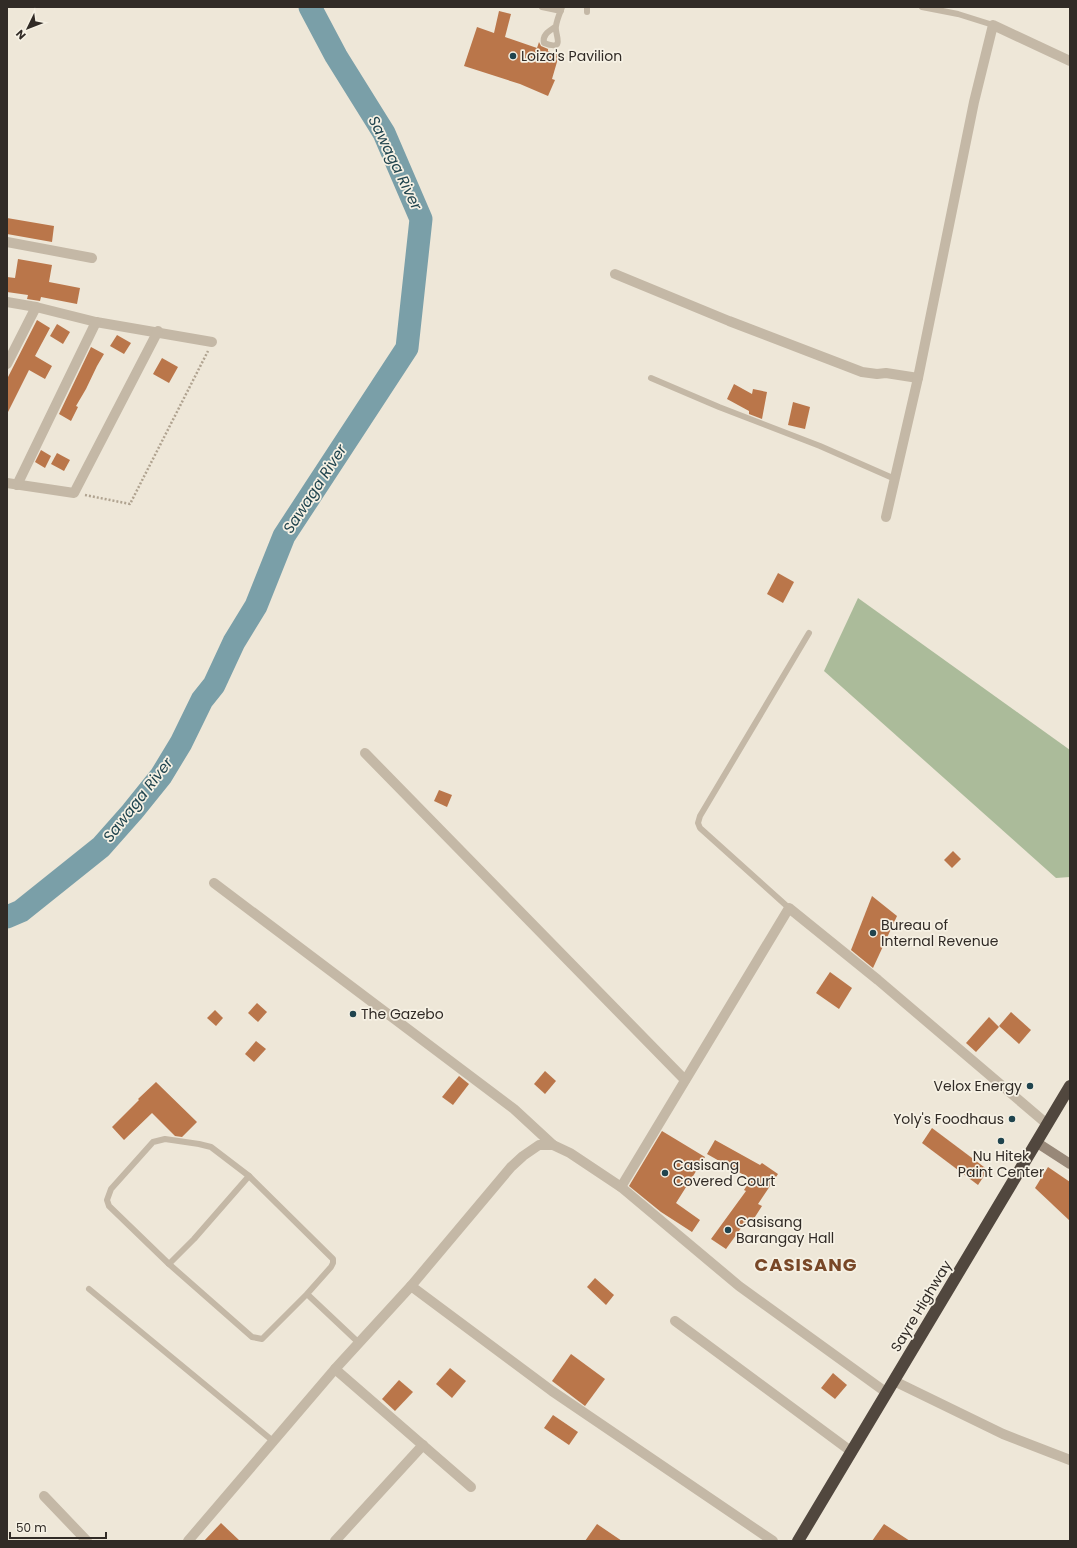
<svg xmlns="http://www.w3.org/2000/svg" width="1077" height="1548" font-family="Poppins,sans-serif">
<style>
.green{fill:#abbb9a}
.lines{fill:none;stroke-linecap:round;stroke-linejoin:round}
.river{stroke:#7a9fa8;stroke-width:23}
.building{fill:#ba764a}
.path{stroke:#b0a390;stroke-width:2.5;stroke-dasharray:2 2;stroke-linecap:butt}
.lane{stroke:#c4b8a6;stroke-width:6}
.street{stroke:#c4b8a6;stroke-width:10}
.secondary{stroke:#988878;stroke-width:10}
.highway{stroke:#51473e;stroke-width:12}
.poi-dot{fill:#20444e;stroke:#f6f1e4;stroke-width:1.5}
.labels{text-anchor:middle;stroke-width:3.5;stroke-linejoin:round;paint-order:stroke}
.poi-label{font-size:14px;fill:#312b26;stroke:#f6f1e4;text-anchor:start}
.street-label{font-size:14px;fill:#312b26;stroke:#f6f1e4}
.water-label{font-size:15px;font-style:italic;fill:#20444e;stroke:#f6f1e4}
.district-label{font-size:18px;font-weight:bold;letter-spacing:1px;fill:#784727;stroke:#f6f1e4}
</style>
<rect width="100%" height="100%" fill="#eee7d8"/>
<polygon class="green" points="858,598 1070,750 1070,877 1056,878 824,671"/>
<g class="lines">
<polyline class="river" points="7,917 21,911 101,847 132,812 161,776 181,743 202,700 214,685 234,642 256,606 284,536 407,348 421,219 384,133 336,56 310,7"/>
</g>
<g class="building">
<polygon points="499,11 511,14 505,37 537,48 539,42 541,46 548,49 548,51 559,55 552,79 555,80 548,96 520,84 464,66 477,27 494,33"/>
<polygon points="7,218 54,226 52,242 7,234"/>
<polygon points="18,259 52,265 49,282 80,288 77,304 41,297 40,301 27,299 28,295 7,292 7,277 15,278"/>
<polygon points="37,320 50,328 35,356 52,366 45,379 29,370 7,414 7,379"/>
<polygon points="57,324 70,332 63,344 50,336"/>
<polygon points="117,335 131,343 124,354 110,346"/>
<polygon points="91,347 104,354 97,366 86,389 76,406 78,407 71,421 59,414"/>
<polygon points="162,358 178,367 169,383 153,374"/>
<polygon points="734,384 752,394 753,389 767,392 762,419 749,414 749,411 727,399"/>
<polygon points="793,402 810,407 805,429 788,425"/>
<polygon points="41,450 51,456 45,468 35,462"/>
<polygon points="57,453 70,460 64,471 51,464"/>
<polygon points="778,573 794,582 783,603 767,594"/>
<polygon points="439,790 452,795 447,807 434,801"/>
<polygon points="953,851 961,859 952,868 944,860"/>
<polygon points="872,896 897,916 873,968 851,950"/>
<polygon points="830,972 852,988 839,1009 816,993"/>
<polygon points="257,1003 267,1012 258,1022 248,1013"/>
<polygon points="215,1010 223,1018 216,1026 207,1018"/>
<polygon points="1011,1012 1031,1030 1019,1044 999,1026"/>
<polygon points="989,1017 999,1027 976,1052 966,1043"/>
<polygon points="256,1041 266,1049 254,1062 245,1054"/>
<polygon points="545,1071 556,1081 545,1094 534,1084"/>
<polygon points="459,1076 469,1084 453,1105 442,1097"/>
<polygon points="156,1082 197,1122 182,1137 175,1136 152,1113 124,1140 112,1127 139,1100 138,1099"/>
<polygon points="932,1128 988,1170 978,1185 922,1143"/>
<polygon points="662,1131 705,1157 676,1203 700,1220 692,1232 661,1212 629,1186"/>
<polygon points="715,1140 760,1165 762,1163 778,1174 758,1204 762,1206 753,1220 749,1217 726,1249 711,1239 746,1191 744,1190 751,1179 707,1154"/>
<polygon points="1048,1167 1070,1182 1070,1221 1035,1188"/>
<polygon points="595,1278 614,1295 606,1305 587,1287"/>
<polygon points="571,1354 605,1379 585,1406 552,1381"/>
<polygon points="450,1368 466,1381 452,1398 436,1384"/>
<polygon points="833,1373 847,1385 835,1399 821,1388"/>
<polygon points="399,1380 413,1392 395,1411 382,1399"/>
<polygon points="553,1415 578,1432 569,1445 544,1428"/>
<polygon points="221,1523 240,1541 204,1541"/>
<polygon points="597,1524 622,1541 585,1541"/>
<polygon points="884,1524 910,1541 872,1541"/>
</g>
<g class="lines">
<polyline class="path" points="85,495 130,504 208,351"/>
<g class="lane">
<polyline points="542,7 561,11"/>
<polyline points="922,7 958,14 993,25"/>
<polyline points="587,12 587,7"/>
<path d="M555,27C549,31 542,35 544,43C567,52 554,34 556,26C557,19 560,13 562,7"/>
<polyline points="651,378 719,407 820,446 895,479"/>
<polyline points="789,908 700,828 698,823 700,816 809,633"/>
<polyline points="169,1264 194,1239 249,1176"/>
<polyline points="89,1289 273,1441"/>
<polyline points="307,1294 331,1267 333,1263 333,1259 249,1176 211,1147 199,1144 165,1139 153,1142 111,1189 107,1200 109,1206 169,1264 252,1337 262,1339 307,1294 359,1343"/>
</g>
<g class="street">
<polyline points="7,242 92,258"/>
<polyline points="615,274 729,321 862,372 877,374 886,373 918,378"/>
<polyline points="7,302 36,307 96,322 212,342"/>
<polyline points="7,364 36,307"/>
<polyline points="7,483 74,493 158,331"/>
<polyline points="17,485 96,322"/>
<polyline points="886,517 918,378 974,102 993,25 1070,61"/>
<polyline points="365,753 685,1080"/>
<polyline points="214,883 514,1109 553,1145"/>
<polyline points="621,1187 789,908 878,980 1047,1124"/>
<polyline points="411,1286 552,1391 773,1541"/>
<polyline points="675,1321 852,1452"/>
<polyline points="335,1369 471,1487"/>
<polyline points="894,1381 1003,1434 1070,1460"/>
<polyline points="44,1496 87,1541"/>
<polyline points="188,1541 335,1369 411,1286 511,1167 523,1156 539,1145 553,1145 570,1153 621,1187 739,1286 887,1393"/>
<polyline points="335,1541 423,1445"/>
</g>
<polyline class="secondary" points="1036,1142 1070,1164"/>
<polyline class="highway" points="798,1541 1070,1086"/>
</g>
<g class="poi-dot">
<circle cx="513" cy="56" r="4"/>
<circle cx="873" cy="933" r="4"/>
<circle cx="353" cy="1014" r="4"/>
<circle cx="1030" cy="1086" r="4"/>
<circle cx="1012" cy="1119" r="4"/>
<circle cx="1001" cy="1141" r="4"/>
<circle cx="665" cy="1173" r="4"/>
<circle cx="728" cy="1230" r="4"/>
</g>
<g class="labels">
<g class="poi-label">
<text x="521" y="61">Loiza's Pavilion</text>
<text x="881" y="930">Bureau of<tspan x="881" dy="16">Internal Revenue</tspan></text>
<text x="361" y="1019">The Gazebo</text>
<text x="1022" y="1091" text-anchor="end">Velox Energy</text>
<text x="1004" y="1124" text-anchor="end">Yoly's Foodhaus</text>
<text x="1001" y="1161" text-anchor="middle">Nu Hitek<tspan x="1001" dy="16">Paint Center</tspan></text>
<text x="673" y="1170">Casisang<tspan x="673" dy="16">Covered Court</tspan></text>
<text x="736" y="1227">Casisang<tspan x="736" dy="16">Barangay Hall</tspan></text>
</g>
<g class="street-label">
<text transform="translate(921 1306) rotate(-59)" y="5">Sayre Highway</text>
</g>
<g class="water-label">
<text transform="translate(395 163) rotate(64)" y="5">Sawaga River</text>
<text transform="translate(315 489) rotate(-57)" y="5">Sawaga River</text>
<text transform="translate(138 800) rotate(-52)" y="5">Sawaga River</text>
</g>
<g class="district-label">
<text x="806" y="1271">CASISANG</text>
</g>
</g>
<rect width="1077" height="1548" fill="none" stroke="#312b26" stroke-width="16"/>
<g transform="translate(28 28) rotate(227)" stroke="#f6f1e4" stroke-width="3" paint-order="stroke">
<path d="M0-3L7 15L0 10L-7 15Z" fill="#312b26"/>
<text y="-6" font-size="11" font-weight="bold" text-anchor="middle" fill="#312b26">N</text>
</g>
<path d="M10 1532v6h96v-6" fill="none" stroke="#312b26" stroke-width="2"/>
<text x="16" y="1532" font-size="12" fill="#312b26" stroke="#f6f1e4" stroke-width="3" paint-order="stroke">50 m</text>
</svg>
